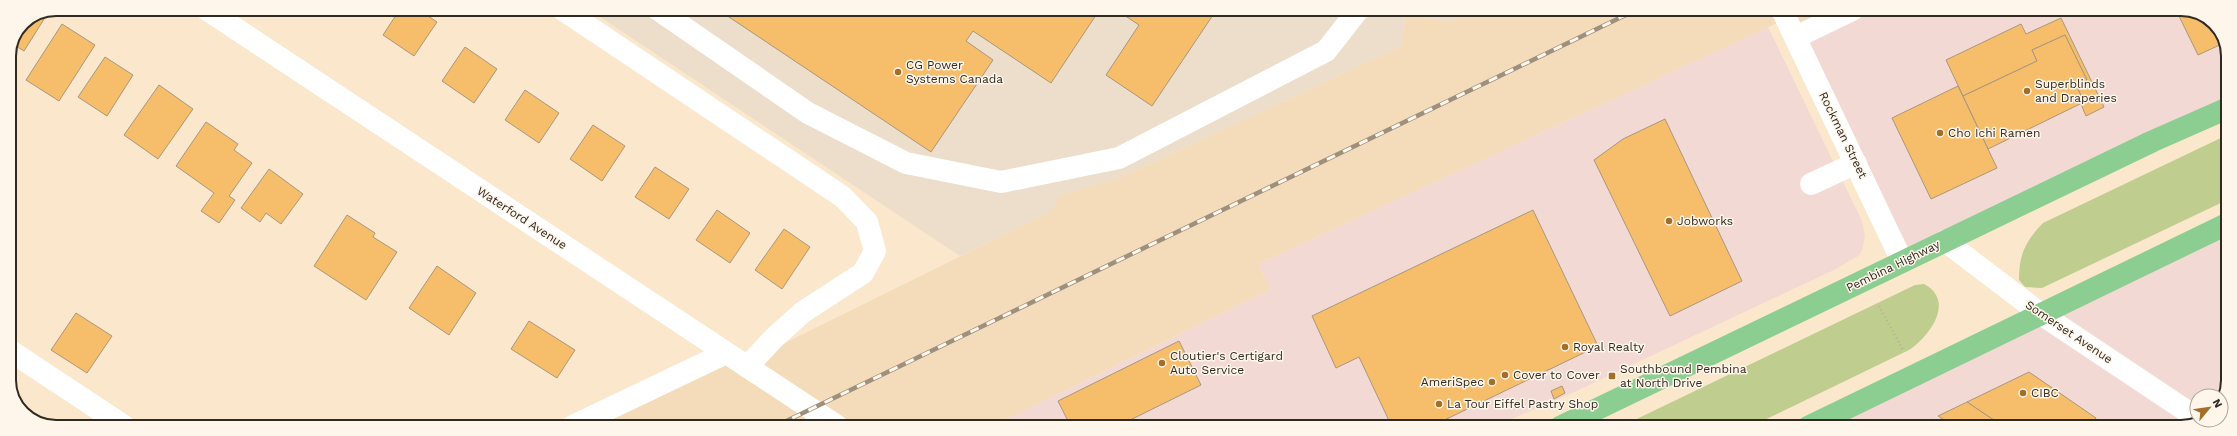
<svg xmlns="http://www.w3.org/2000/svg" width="2237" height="436" font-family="'Work Sans',sans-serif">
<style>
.commercial{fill:#f3d9d3}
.industrial{fill:#edddcb}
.built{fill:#f4dcbb}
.green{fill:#bfce8e}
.building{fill:#f6be6b;stroke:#a9977e}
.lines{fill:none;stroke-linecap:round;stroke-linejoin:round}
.path{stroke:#bbab96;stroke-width:2.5;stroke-dasharray:1 3;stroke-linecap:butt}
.minor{stroke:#fff;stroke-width:22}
.major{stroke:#8cce91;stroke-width:22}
.rail-casing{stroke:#9e907d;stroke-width:4.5}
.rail{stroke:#fef6eb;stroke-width:3;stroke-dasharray:9;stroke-linecap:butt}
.poi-dot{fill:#a46e29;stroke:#fef6eb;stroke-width:1.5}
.labels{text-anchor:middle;stroke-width:3;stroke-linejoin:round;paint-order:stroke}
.poi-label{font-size:12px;fill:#312a20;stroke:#fef6eb;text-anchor:start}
.street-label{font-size:12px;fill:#312a20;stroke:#fef6eb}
.rim{fill:none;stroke:#312a20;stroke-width:2}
</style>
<rect width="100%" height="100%" fill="#fae7cc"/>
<g class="commercial">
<polygon points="1852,10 2190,10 2214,23 2228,50 2228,106 1902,261 1796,37"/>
<polygon points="1768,27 1862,221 1865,237 1862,250 1858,256 1834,270 1570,394 1493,427 990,427 1271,289 1258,264"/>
<polygon points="2227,224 2227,389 2221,399 2221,396 2197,396 2197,420 2199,420 2181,427 1808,427"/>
</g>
<polygon class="industrial" points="588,9 1477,10 1452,22 1407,15 1403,31 1402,46 1118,179 1062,195 1051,212 960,256"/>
<polygon class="built" points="1475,10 1852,10 1796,37 1786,19 1258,264 1271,289 990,427 573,426 726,353 747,367 783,344 1050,212 1061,195 1118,179 1402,46 1403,31 1407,15 1452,22"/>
<g class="green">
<path d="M2227,135V200L2042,288L2025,287L2019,280C2019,254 2025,242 2043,223Z"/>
<path d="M1924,284C1956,301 1929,337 1909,350L1750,427H1620L1915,285Z"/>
</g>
<g class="building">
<polygon points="346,9 360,9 356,15"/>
<polygon points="400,9 418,9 437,22 414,56 383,35"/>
<polygon points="717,9 1100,9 1051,83 973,31 966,41 993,60 931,152"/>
<polygon points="1115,9 1217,9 1152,106 1106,75 1139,25"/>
<polygon points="2176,10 2190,10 2214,23 2224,43 2198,55"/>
<polygon points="44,14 46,16 24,51 14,45 23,23"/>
<polygon points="2061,18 2104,107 2086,116 2081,104 2084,102 2076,85 2087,80 2065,35 2032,50 2037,61 1963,96 1946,60 2021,24 2026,34"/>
<polygon points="62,24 95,45 59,101 26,80"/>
<polygon points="2065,35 2087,80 2076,85 2084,102 1988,149 1963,96 2037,61 2032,50"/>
<polygon points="465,47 497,69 474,103 442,81"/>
<polygon points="105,57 133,75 107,116 78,97"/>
<polygon points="159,85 193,109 158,159 124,135"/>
<polygon points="1958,86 1997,168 1931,199 1892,118"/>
<polygon points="525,90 559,113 539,143 505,120"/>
<polygon points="1665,119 1742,281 1670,316 1594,160 1623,139"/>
<polygon points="206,122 238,144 234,150 252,163 229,196 235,200 219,223 201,211 214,193 176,166"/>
<polygon points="593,125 625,146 602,181 570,159"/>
<polygon points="655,167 689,189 669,219 635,197"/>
<polygon points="269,169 303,194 281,224 266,213 260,222 241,208"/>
<polygon points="717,210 750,233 730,263 696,240"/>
<polygon points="1533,210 1598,346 1430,427 1392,427 1359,357 1336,368 1312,316"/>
<polygon points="347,215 375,233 373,237 397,252 366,300 314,266"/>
<polygon points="784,229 810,247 782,289 755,270"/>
<polygon points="437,266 476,293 449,335 409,308"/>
<polygon points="76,313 112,336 87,373 51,350"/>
<polygon points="529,321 575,350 557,378 511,349"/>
<polygon points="1179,341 1201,385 1116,427 1071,427 1058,401"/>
<polygon points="2029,372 2096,418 2090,427 2004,427 1967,402"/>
<polygon points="1562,386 1565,393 1554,399 1551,391"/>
<polygon points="1967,402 2004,427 1954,427 1938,416"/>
<polygon points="1932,419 1944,427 1927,427"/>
</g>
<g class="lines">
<polyline class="path" points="1879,306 1903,350"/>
<g class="minor">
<polyline points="206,9 837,426"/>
<polyline points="562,9 843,197 867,222 875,251 863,273 803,312 774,338 747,367"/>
<polyline points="657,9 808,113 906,163 1001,182 1119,158 1326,51 1358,10"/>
<polyline points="1782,10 1902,261"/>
<polyline points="1796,37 1852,10"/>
<polyline points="1811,184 1856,163"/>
<polyline points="1945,241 2041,314 2197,418"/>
<polyline points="9,350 124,426"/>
<polyline points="573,426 726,353"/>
</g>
<g class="major">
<polyline points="1560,427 2153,141 2228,108"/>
<polyline points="1808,427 2227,224"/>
</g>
<defs>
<polyline id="rail" points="776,426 1636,10"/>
</defs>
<use href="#rail" class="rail-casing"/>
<use href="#rail" class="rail"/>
</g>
<g class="poi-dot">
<circle cx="898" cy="72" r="4"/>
<circle cx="2027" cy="91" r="4"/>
<circle cx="1940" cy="133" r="4"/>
<circle cx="1669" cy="221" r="4"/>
<circle cx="1565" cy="347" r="4"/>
<circle cx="1162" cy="363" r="4"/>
<circle cx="1505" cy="375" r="4"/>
<rect x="1608" y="372" width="8" height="8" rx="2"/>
<circle cx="1492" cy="382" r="4"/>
<circle cx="2023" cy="393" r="4"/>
<circle cx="1439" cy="404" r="4"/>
</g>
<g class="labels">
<g class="poi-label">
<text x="906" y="69">CG Power<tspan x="906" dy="14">Systems Canada</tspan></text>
<text x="2035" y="88">Superblinds<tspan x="2035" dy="14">and Draperies</tspan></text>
<text x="1948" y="137">Cho Ichi Ramen</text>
<text x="1677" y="225">Jobworks</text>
<text x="1573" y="351">Royal Realty</text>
<text x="1170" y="360">Cloutier's Certigard<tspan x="1170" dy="14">Auto Service</tspan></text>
<text x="1620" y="373">Southbound Pembina<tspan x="1620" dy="14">at North Drive</tspan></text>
<text x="1513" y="379">Cover to Cover</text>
<text x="1484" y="386" text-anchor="end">AmeriSpec</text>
<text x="2031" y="397">CIBC</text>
<text x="1447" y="408">La Tour Eiffel Pastry Shop</text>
</g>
<g class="street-label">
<text transform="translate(1843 135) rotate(64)" y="4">Rockman Street</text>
<text transform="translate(522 218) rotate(33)" y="4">Waterford Avenue</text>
<text transform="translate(1893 266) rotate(-26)" y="4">Pembina Highway</text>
<text transform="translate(2069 332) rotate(34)" y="4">Somerset Avenue</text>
</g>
</g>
<path d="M0 0H2237V436H0ZM56 16H2181A40 40 0 0 1 2221 56V380A40 40 0 0 1 2181 420H56A40 40 0 0 1 16 380V56A40 40 0 0 1 56 16Z" fill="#fef6eb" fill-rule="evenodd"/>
<path class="rim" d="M56 16H2181A40 40 0 0 1 2221 56V380A40 40 0 0 1 2181 420H56A40 40 0 0 1 16 380V56A40 40 0 0 1 56 16Z"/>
<g transform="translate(2209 408) rotate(61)"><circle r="19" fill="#fef6eb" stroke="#aca49a"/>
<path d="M0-3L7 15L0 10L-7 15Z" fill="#a46e29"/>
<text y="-6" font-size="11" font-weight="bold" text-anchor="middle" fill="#312a20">N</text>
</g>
</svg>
